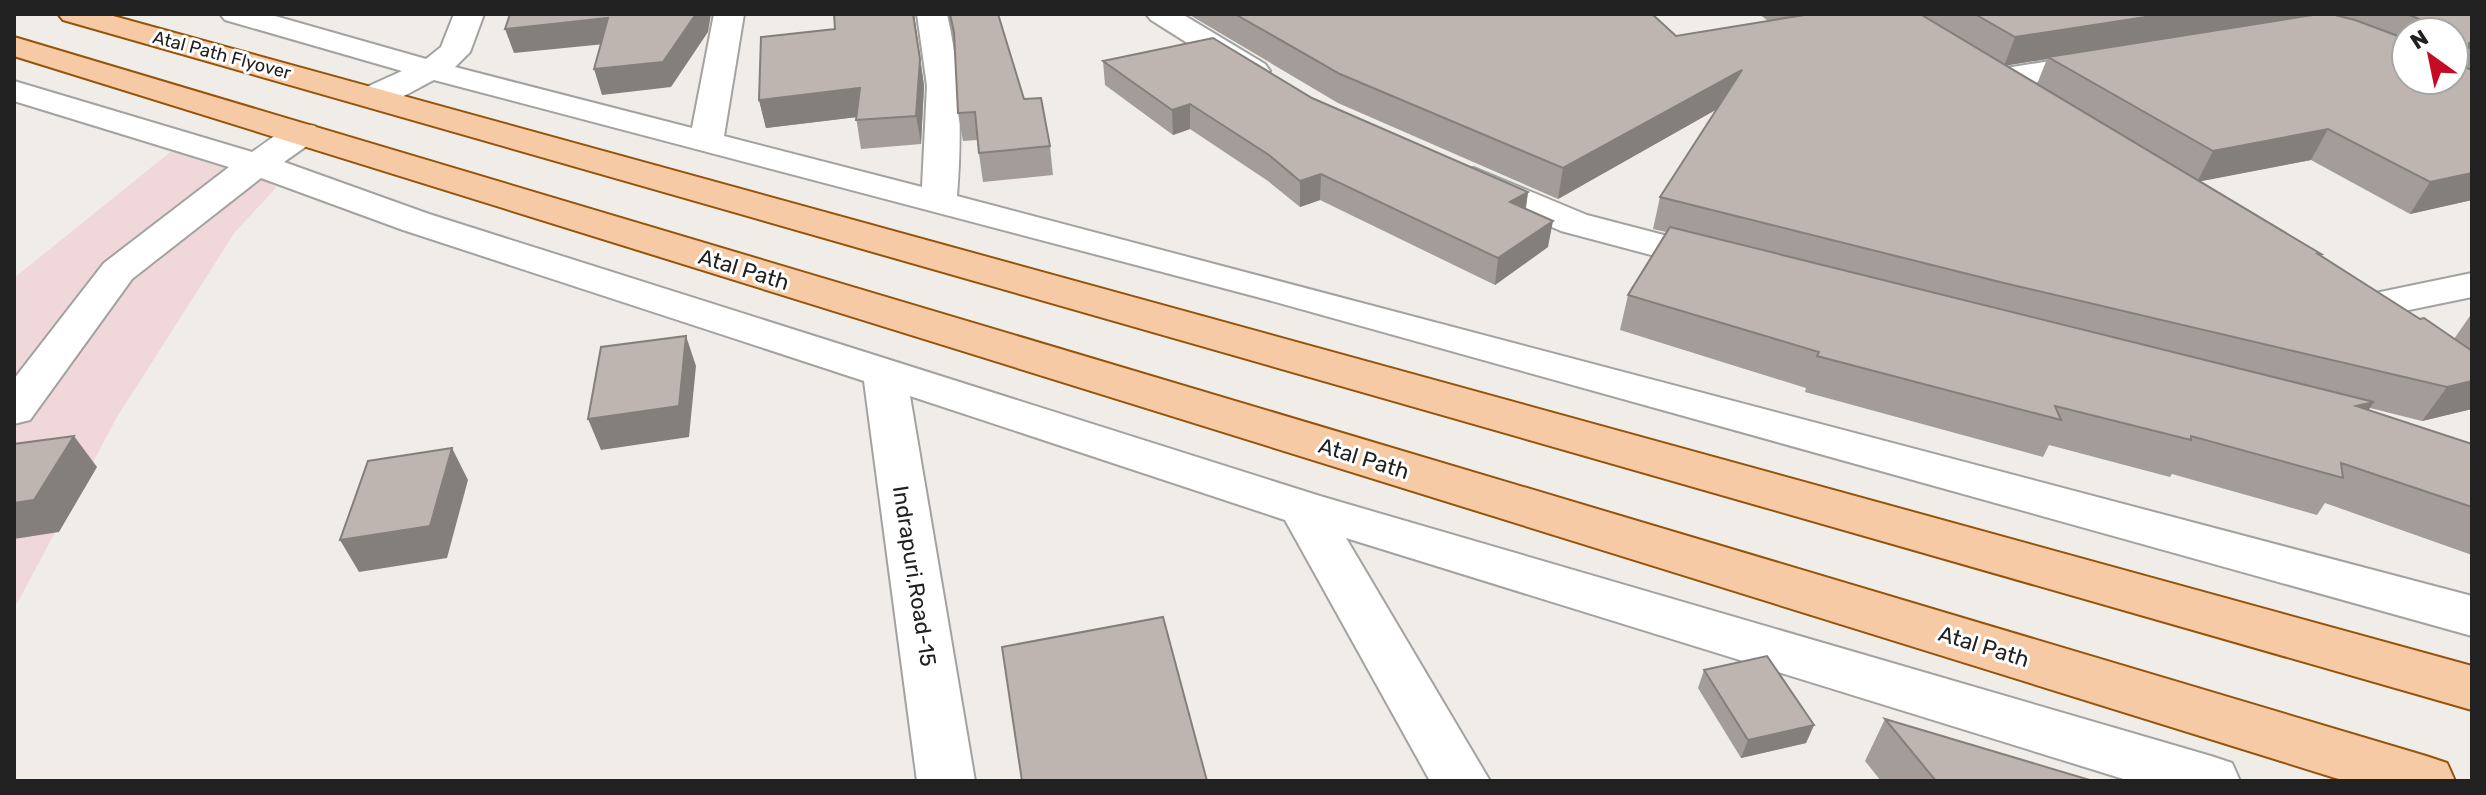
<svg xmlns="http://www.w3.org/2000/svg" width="2486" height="795" font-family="Rubik,sans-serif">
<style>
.commercial{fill:#f0d8da}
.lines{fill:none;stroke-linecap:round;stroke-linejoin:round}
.minor-casing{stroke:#a2a2a2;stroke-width:4}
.major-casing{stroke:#945409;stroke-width:4}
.minor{fill:#fff;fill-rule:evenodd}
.major{fill:#f7caa6;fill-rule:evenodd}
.wall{fill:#a39c98;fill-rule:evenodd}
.shaded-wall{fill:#857f7c}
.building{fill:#beb5b1;stroke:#857f7c;stroke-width:2}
.labels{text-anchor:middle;stroke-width:6;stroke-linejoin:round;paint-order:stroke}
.far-street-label{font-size:18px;fill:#212121;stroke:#fff}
.street-label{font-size:22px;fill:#212121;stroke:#fff}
</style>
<rect width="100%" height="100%" fill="#f0ece8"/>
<polygon class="commercial" points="179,145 260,173 276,188 235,232 117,417 14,609 14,278"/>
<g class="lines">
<defs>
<g id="minor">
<path d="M220,14H268L426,59L441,47L454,14H484L470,52L455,67L692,128L714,14H744L724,136L922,187L927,86L917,14H947C961,75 962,134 957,196L2472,596V636L1261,298L434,80C412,91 385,110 360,104L356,97L360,90L402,71L225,20Z"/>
<polygon points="1146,14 1182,14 1265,64 1270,71 1265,78 1254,80 1243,78 1151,20"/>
<polygon points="2100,53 2111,55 2116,62 2111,69 2000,89 1989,86 1984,79 1989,72 2000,69"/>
<path d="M14,81L252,152C272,139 290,120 315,126L320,133L315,140L284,162L429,214L1320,496L2211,756L2232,763L2240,781H2130L1346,538L1490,781H1430L1285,520L910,396L975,781H917L864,381L403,230L261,178L132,279L30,420L14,424V379L104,263L229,167L14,101Z"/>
<polygon points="1474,168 1587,215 1729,252 1734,260 1729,268 1715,272 1561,231 1461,187 1456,179 1461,171"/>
<polygon points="2472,273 2472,297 2370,318 2356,315 2350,306 2356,297"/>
</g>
<g id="major">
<polygon points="58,14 106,14 2472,666 2472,710 63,20"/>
<polygon points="14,37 2426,756 2447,763 2455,781 2345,781 14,56"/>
</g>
</defs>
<use href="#minor" class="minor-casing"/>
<use href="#major" class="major-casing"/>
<use href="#minor" class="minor"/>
<use href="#major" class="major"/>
</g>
<g class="wall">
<polygon points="914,14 924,86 921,144 861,149 856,117 766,128 759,100 835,29"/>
<polygon points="948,14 998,14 1024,99 1050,146 1053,175 983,182 977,140 963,141 958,113 955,45"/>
<path d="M1188,14H1652L1676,36L1768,21L1759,14H2472V200L2410,214L2311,160L2200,181L2420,319L2454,339L2472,313V409L2422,421L2370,408L2368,411L2472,444V555L2325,503L2317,515L2172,474L2170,477L2049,445L2043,457L1805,392L1806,388L1620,330L1628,295L1666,232L1653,229L1660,197L1717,109L1558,199L1338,103ZM2406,32H2454V80H2406ZM2047,59L2037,84L2006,65Z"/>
<polygon points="1103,61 1312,98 1528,192 1526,209 1548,247 1495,285 1320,200 1300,207 1268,181 1190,129 1173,135 1105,85"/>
<polygon points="1704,670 1814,725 1806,743 1741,758 1698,688"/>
<polygon points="1885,719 2093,781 1881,781 1865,761"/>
</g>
<g class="shaded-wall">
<polygon points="696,14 711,14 708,32 671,87 602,95 594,69"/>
<polygon points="913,14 914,14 924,86 921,144 916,116"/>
<polygon points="2165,14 2312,14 2311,17 2048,57 2047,59 2004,66 2015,37"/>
<polygon points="608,18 615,43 514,53 505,29"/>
<polygon points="1742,70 1735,99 1558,199 1563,168"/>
<polygon points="860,88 866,116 766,128 759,100"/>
<polygon points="1190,104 1190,129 1173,135 1172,110"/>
<polygon points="2328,129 2311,160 2197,182 2213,151"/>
<polygon points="2472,173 2472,200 2410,214 2430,182"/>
<polygon points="1321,174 1320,200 1300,207 1300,181"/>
<polygon points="1528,192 1524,218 1510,202"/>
<polygon points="1553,221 1548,247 1495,285 1498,258"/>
<polygon points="686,336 696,366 689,437 601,450 588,419"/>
<polygon points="2472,381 2472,409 2422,421 2447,387"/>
<polygon points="2374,402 2349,438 2356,406"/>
<polygon points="74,436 97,467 59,532 14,539 14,503"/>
<polygon points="452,448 468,480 447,558 359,572 340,540"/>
<polygon points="1814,725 1806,743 1741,758 1748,740"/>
</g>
<g class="building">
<polygon points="510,14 696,14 663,62 594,69 608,18 505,29"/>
<polygon points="834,14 913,14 920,59 916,116 856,120 860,88 759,100 761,37 835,29"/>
<polygon points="950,14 998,14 1024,99 1041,98 1050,146 979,153 975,112 958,113 954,32"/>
<polygon points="1235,14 1652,14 1676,36 1804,15 1803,14 1920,14 2321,254 2318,254 2420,319 2424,318 2472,351 2472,381 2447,387 2004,283 1660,197 1742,70 1563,168 1340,74"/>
<polygon points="1975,14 2165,14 2015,37"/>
<polygon points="2319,14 2331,14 2355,20 2406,39 2406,80 2454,80 2454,63 2472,70 2472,173 2430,182 2328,129 2213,151 2048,57"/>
<polygon points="2407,14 2472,14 2472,43 2469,43 2469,48 2454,48 2454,32 2425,32 2424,21"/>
<polygon points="1213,38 1312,98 1528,192 1510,202 1553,221 1498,258 1321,174 1300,181 1269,155 1190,104 1172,110 1103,61"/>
<polygon points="1670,227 2374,402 2356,406 2472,444 2472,507 2341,463 2343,478 2191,436 2191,440 2055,406 2061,420 1817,356 1819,352 1628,295"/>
<polygon points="686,336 679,406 588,419 601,347"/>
<polygon points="74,436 34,500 14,503 14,444"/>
<polygon points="452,448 430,526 340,540 368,461"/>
<polygon points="1163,617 1207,781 1022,781 1002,647"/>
<polygon points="1767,656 1814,725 1748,740 1704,670"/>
<polygon points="1885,719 2093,781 1936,781"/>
</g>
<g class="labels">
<g class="far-street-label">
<text transform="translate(222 55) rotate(15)" y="6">Atal Path Flyover</text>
</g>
<g class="street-label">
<text transform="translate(744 269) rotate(17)" y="8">Atal Path</text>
<text transform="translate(1364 458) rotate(17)" y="8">Atal Path</text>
<text transform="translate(915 576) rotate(81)" y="8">Indrapuri,Road-15</text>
<text transform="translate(1984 646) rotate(17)" y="8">Atal Path</text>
</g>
</g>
<rect width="2486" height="795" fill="none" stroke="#212121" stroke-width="32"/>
<g transform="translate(2430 56) rotate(327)"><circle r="38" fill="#ffffff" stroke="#a6a6a6" stroke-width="2"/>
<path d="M0-6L14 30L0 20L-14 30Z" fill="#c50c24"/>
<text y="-12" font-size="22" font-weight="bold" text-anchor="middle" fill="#212121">N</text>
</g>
</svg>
